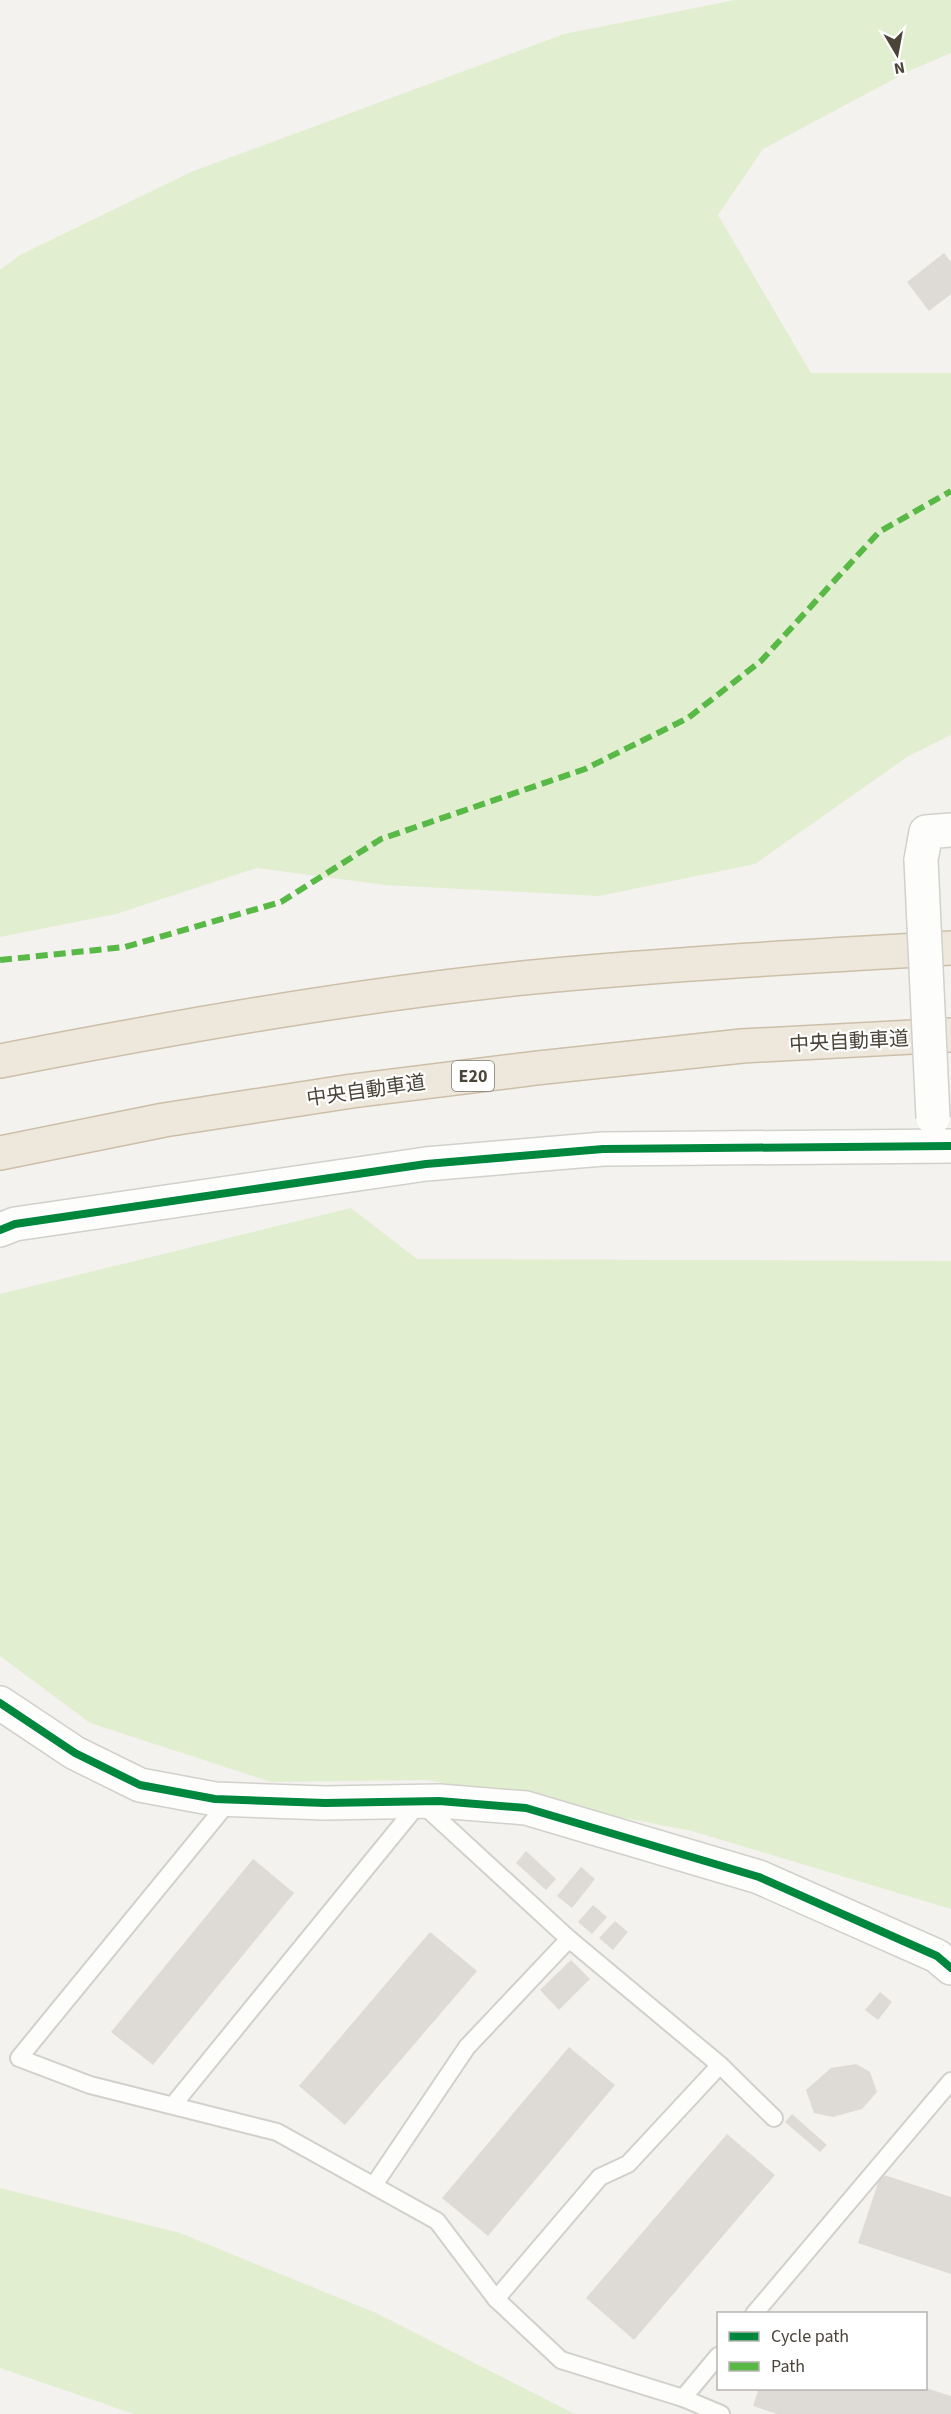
<svg xmlns="http://www.w3.org/2000/svg" width="951" height="2414" font-family="'Source Sans 3','Noto Sans JP',sans-serif">
<style>
.green{fill:#e1eecf}
.building{fill:#dedbd6}
.lines{fill:none;stroke-linecap:round;stroke-linejoin:round}
.lane-casing{stroke:#d2d0cb;stroke-width:20}
.street-casing{stroke:#d2d0cb;stroke-width:36}
.highway-casing{stroke:#ccbfa9;stroke-width:36}
.lane{stroke:#fdfdfc;stroke-width:16}
.street{stroke:#fdfdfc;stroke-width:33}
.highway{stroke:#ede8db;stroke-width:33}
.street-bridge-casing{stroke:#d2d0cb;stroke-width:36;stroke-linecap:butt}
.street-bridge{stroke:#fdfdfc;stroke-width:33}
.quiet{stroke:#58b947;stroke-width:6;stroke-dasharray:12 6;stroke-linecap:butt}
.cycleway-casing{stroke:#fff;stroke-width:11}
.cycleway{stroke:#00873e;stroke-width:8}
.labels{text-anchor:middle;stroke-width:4.5;stroke-linejoin:round;paint-order:stroke}
.shield{fill:#fff;stroke:#817c74;stroke-width:1.5}
.shield-label{font-size:18px;font-weight:bold;fill:#4b4439}
.street-label{font-size:20px;fill:#4b4439;stroke:#fff}
</style>
<rect width="100%" height="100%" fill="#f4f2ee"/>
<g class="green">
<polygon points="735,0 951,0 951,53 909,71 763,149 718,215 811,373 951,373 951,735 907,757 755,864 599,896 385,885 257,868 116,914 0,937 0,270 20,255 191,172 564,34"/>
<polygon points="351,1208 417,1259 951,1261 951,1909 692,1831 427,1780 271,1782 90,1723 0,1656 0,1294"/>
<polygon points="0,2188 180,2233 376,2313 575,2414 134,2414 0,2368"/>
</g>
<g class="building">
<polygon points="944,253 951,262 951,294 929,311 907,282"/>
<polygon points="526,1851 556,1879 546,1890 516,1863"/>
<polygon points="253,1859 294,1893 153,2065 111,2032"/>
<polygon points="581,1867 595,1879 572,1908 557,1896"/>
<polygon points="593,1905 607,1917 592,1934 578,1922"/>
<polygon points="615,1921 628,1932 613,1950 599,1938"/>
<polygon points="430,1932 477,1971 345,2125 299,2086"/>
<polygon points="571,1960 590,1979 559,2010 540,1990"/>
<polygon points="880,1992 892,2002 878,2020 865,2010"/>
<polygon points="569,2047 615,2085 488,2236 442,2198"/>
<polygon points="856,2064 870,2072 877,2092 862,2109 833,2117 814,2113 806,2090 831,2068"/>
<polygon points="792,2114 827,2145 820,2152 785,2122"/>
<polygon points="727,2134 775,2175 634,2340 586,2298"/>
<polygon points="881,2174 951,2197 951,2274 858,2243"/>
<polygon points="759,2388 926,2388 951,2396 951,2414 777,2414 753,2406"/>
</g>
<g class="lines">
<defs>
<g id="lane">
<polyline points="230,1800 19,2058 90,2085 277,2132 437,2221 496,2299 561,2360 683,2398 721,2414"/>
<polyline points="173,2105 420,1802 569,1939 720,2065 774,2118"/>
<polyline points="374,2185 467,2047 569,1939"/>
<polyline points="496,2299 600,2177 628,2164 720,2065"/>
<polyline points="754,2314 951,2081"/>
<polyline points="683,2398 718,2356"/>
</g>
<g id="street">
<polyline points="921,860 926,832 951,830"/>
<polyline points="0,1230 15,1224 426,1164 603,1149 951,1146"/>
<polyline points="0,1703 75,1753 140,1785 215,1799 325,1803 439,1801 526,1808 759,1877 937,1956 951,1968"/>
</g>
<g id="highway">
<path d="M0,1061C176,1027 354,995 533,977C672,964 812,956 951,948"/>
<polyline points="0,1153 164,1120 352,1091 537,1068 742,1046 951,1035"/>
</g>
</defs>
<use href="#lane" class="lane-casing"/>
<use href="#street" class="street-casing"/>
<use href="#highway" class="highway-casing"/>
<use href="#lane" class="lane"/>
<use href="#street" class="street"/>
<use href="#highway" class="highway"/>
<defs>
<polyline id="street-bridge" points="921,860 933,1118"/>
</defs>
<use href="#street-bridge" class="street-bridge-casing"/>
<use href="#street-bridge" class="street-bridge"/>
<polyline class="quiet" points="0,960 125,947 281,902 381,839 585,769 688,718 761,661 879,532 951,491"/>
<defs>
<g id="cycleway">
<polyline points="0,1230 15,1224 426,1164 603,1149 951,1146"/>
<polyline points="0,1703 75,1753 140,1785 215,1799 325,1803 439,1801 526,1808 759,1877 937,1956 951,1968"/>
</g>
</defs>
<use href="#cycleway" class="cycleway-casing"/>
<use href="#cycleway" class="cycleway"/>
</g>
<g class="labels">
<rect class="shield" x="452" y="1061" width="42" height="30" rx="4.5"/>
<g class="shield-label">
<text x="473" y="1082">E20</text>
</g>
<g class="street-label">
<text transform="translate(849 1041) rotate(-3)" y="7">中央自動車道</text>
<text transform="translate(366 1090) rotate(-8)" y="7">中央自動車道</text>
</g>
</g>
<rect x="717" y="2312" width="210" height="78" fill="#ffffff" stroke="#b7b4b0" stroke-width="1.5"/>
<rect x="729" y="2332" width="30" height="9" fill="#00873e" stroke="#b7b4b0" stroke-width="1.5"/>
<text x="771" y="2342" font-size="18" fill="#4b4439">Cycle path</text>
<rect x="729" y="2362" width="30" height="9" fill="#58b947" stroke="#b7b4b0" stroke-width="1.5"/>
<text x="771" y="2372" font-size="18" fill="#4b4439">Path</text>
<g transform="translate(897 54) rotate(170)" stroke="#ffffff" stroke-width="4.5" paint-order="stroke">
<path d="M0-4.5L10 22L0 15L-10 22Z" fill="#4b4439"/>
<text y="-9" font-size="16" font-weight="bold" text-anchor="middle" fill="#4b4439">N</text>
</g>
</svg>
